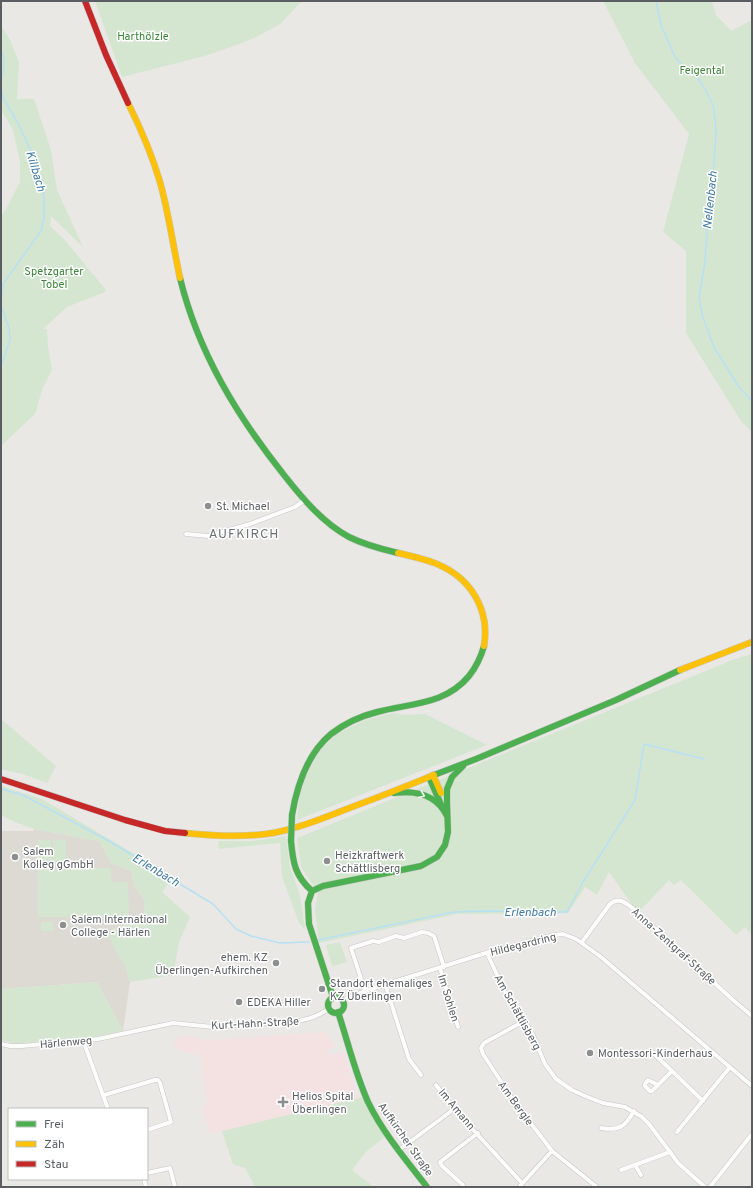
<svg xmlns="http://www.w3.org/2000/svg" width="753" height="1188" font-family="Overpass,sans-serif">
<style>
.education{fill:#dddad4}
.medical{fill:#f3e2e1}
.green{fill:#d4e6d0}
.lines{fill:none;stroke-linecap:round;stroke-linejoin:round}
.stream{stroke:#b8e0f5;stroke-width:1.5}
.street-casing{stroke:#c6c5c6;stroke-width:5}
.fast-casing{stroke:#c5c5c4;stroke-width:7}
.slow-casing{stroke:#c5c5c4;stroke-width:7}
.jam-casing{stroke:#c5c5c4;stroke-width:7}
.street{stroke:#fcfcfb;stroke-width:4}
.fast{stroke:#4caf50;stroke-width:6}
.slow{stroke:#ffc107;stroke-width:6}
.jam{stroke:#c62828;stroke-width:6}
.fast-bridge-casing{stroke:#c5c5c4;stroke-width:7;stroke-linecap:butt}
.fast-bridge{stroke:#4caf50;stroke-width:6}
.oneway{stroke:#f6fbf6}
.poi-dot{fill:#8c8e90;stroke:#fff;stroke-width:1.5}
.labels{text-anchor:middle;stroke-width:3;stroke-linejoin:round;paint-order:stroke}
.park-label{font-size:11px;fill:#3b8438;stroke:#fff}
.poi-label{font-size:11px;fill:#5a5e62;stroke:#fff;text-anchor:start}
.street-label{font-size:11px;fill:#5a5e62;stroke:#fff}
.water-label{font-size:12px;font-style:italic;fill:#3f79a4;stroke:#fff}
.quarter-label{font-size:13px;letter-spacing:1px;fill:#6b7174;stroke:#fff}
</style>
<rect width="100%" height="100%" fill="#eae8e5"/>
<polygon class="education" points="34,829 99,841 111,863 131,871 134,886 145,900 144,917 116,952 126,966 130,982 123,1031 97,982 1,989 1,831 33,831"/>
<polygon class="medical" points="325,1032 335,1047 328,1050 329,1054 344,1053 358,1098 365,1113 245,1168 233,1164 222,1131 210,1134 202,1107 207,1105 201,1056 174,1048 175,1038 187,1036 206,1040"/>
<g class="green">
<polygon points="95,1 302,1 279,25 250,40 205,56 122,77"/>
<polygon points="603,1 712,1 716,15 731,31 752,20 752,432 741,421 686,333 686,251 663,232 689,134 635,63"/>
<polygon points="1,25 10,40 19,62 17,99 34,99 51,150 57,190 83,247 51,216 50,226 64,239 106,290 105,292 67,307 43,329 47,329 48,346 52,370 42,390 35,414 1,446 1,216 5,211 20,182 20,162 13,130 1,110"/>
<polygon points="752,654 752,935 745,927 736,935 681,880 674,885 669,880 638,913 609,872 597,895 585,887 568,913 457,914 319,943 315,910 318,892 301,867 297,838 735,659"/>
<polygon points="394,713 403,715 425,714 487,745 297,820 300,793 306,777 315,758 324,746 338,733 368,719"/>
<polygon points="1,719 56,766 47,783 22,774 1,769"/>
<polygon points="1,786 42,799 104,836 174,877 162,892 190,917 179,942 173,975 130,982 125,966 116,952 107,932 144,917 145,900 134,886 131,871 111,863 99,841 34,829 15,822 1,815"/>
<polygon points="286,836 290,867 300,895 305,929 299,923 282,877 280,843 219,849 218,841 253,841"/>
<rect x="38" y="840" width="13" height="25"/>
<rect x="53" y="840" width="13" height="25"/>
<polygon points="37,868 111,868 111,882 128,882 129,917 38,917"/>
<rect x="41" y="922" width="12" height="9"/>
<polygon points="340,942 347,962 332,966 326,945"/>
<polygon points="97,982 123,1031 93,1037 16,1044 1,1040 1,989"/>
<polygon points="363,1097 366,1106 385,1137 367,1151 352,1170 374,1187 255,1187 245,1168 233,1164 222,1131"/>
</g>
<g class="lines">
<g class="stream">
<polyline points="656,1 661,25 675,57 683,66 698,78 705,89 713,105 715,118 716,132 714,164 710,191 705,262 699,298 702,315 714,347 739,387 752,401"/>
<path d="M1,50C6,59 3,73 1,83"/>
<polyline points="1,87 3,98 18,123 31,151 40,177 44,198 44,217 41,231 3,284 1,305 9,328 10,340 1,366"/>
<polyline points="1,789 23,795 109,841 213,904 236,929 251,936 280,943 309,942"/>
<polyline points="318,940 454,912 482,911 567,912 583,882 635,800 644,744 704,759"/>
</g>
<defs>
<g id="street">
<polyline points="186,534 208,536 250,524 295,507 305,500"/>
<path d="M582,942L610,904C620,895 630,906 638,913L733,1000L752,1016"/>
<polyline points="487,953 505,992 532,1033 545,1064 556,1079 572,1090 585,1096 603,1103 625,1107 642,1117 649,1124 670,1152 678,1163 705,1187"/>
<polyline points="440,968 458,1027"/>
<polyline points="385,984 409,1059 421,1075"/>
<polyline points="365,991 351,948 373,941 379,942 396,936 404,938 422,932 428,933 434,936 444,967"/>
<polyline points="343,1001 349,997 365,991 489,952 554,935 563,934 576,939 601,957 752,1086"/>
<polyline points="524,1021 484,1043 481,1048 483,1054 513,1100 552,1151 597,1187"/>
<polyline points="83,1040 108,1109"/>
<path d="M1,1044L10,1046H22L98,1039L173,1023L213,1027L297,1021C310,1019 317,1016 329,1009"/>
<polyline points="651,1051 672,1071"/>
<polyline points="436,1085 454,1109 522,1183"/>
<polyline points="658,1085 648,1080 645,1084 645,1086 650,1091 652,1091 672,1071 703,1101"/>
<polyline points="104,1095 155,1080 158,1080 160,1083 171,1122 147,1130"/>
<path d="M601,1128C619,1131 625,1127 634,1111"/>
<polyline points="677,1132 730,1067"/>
<polyline points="399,1150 454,1109"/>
<polyline points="635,1165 641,1175"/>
<polyline points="621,1170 670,1152"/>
<polyline points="147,1173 170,1168 175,1187"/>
<polyline points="144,1179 146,1187"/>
<polyline points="463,1185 442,1166 440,1162 478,1133"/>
<polyline points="519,1187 552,1151"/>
<polyline points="710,1187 752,1134"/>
</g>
<g id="fast">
<path d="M180,278C198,352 237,416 284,475C302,498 323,523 349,537C365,545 381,549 398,553"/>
<polyline points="434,775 476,759 616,700 680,670"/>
<polyline points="429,777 442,807"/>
<path d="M394,793C416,790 437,795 447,816"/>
<path d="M292,815C297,785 307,754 331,734C344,724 361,716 377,712C411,703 445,705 469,676C476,667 481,657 484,646"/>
<path d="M291,841C293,863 295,876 312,891L308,903L309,924L333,997"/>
<polyline points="312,891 323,886 421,866 437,857 445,845 448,832 447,803 447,789 452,777 463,766"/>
<circle cx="336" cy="1005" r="8"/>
<path d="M338,1012C348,1042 355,1073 368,1102C383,1133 406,1160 427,1187"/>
</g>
<g id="slow">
<path d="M128,103C141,129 152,155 160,182C169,214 173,246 180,278"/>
<path d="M398,553C411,556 425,559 437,564C471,578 490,610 484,646"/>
<polyline points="680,670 752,642"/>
<polyline points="433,775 441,793"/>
<path d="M185,833C214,836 244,838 273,833C300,828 326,817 352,807C379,797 407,786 434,775"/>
</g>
<g id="jam">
<polyline points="85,1 106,55 128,103"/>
<polyline points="1,779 125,820 165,831 185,833"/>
</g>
</defs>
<use href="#street" class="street-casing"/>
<use href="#fast" class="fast-casing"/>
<use href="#slow" class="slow-casing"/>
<use href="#jam" class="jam-casing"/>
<use href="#street" class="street"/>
<use href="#fast" class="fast"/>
<use href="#slow" class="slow"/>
<use href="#jam" class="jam"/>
<defs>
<polyline id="fast-bridge" points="291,841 292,815"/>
</defs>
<use href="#fast-bridge" class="fast-bridge-casing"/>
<use href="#fast-bridge" class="fast-bridge"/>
</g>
<defs><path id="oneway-chevron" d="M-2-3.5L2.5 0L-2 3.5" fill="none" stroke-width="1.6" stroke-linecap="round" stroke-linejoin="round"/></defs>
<use class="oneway" href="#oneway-chevron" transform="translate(422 795) rotate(21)"/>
<g class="poi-dot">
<circle cx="208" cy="506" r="4"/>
<circle cx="15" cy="857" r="4"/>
<circle cx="327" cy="861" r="4"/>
<circle cx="63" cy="925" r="4"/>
<circle cx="276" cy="963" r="4"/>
<circle cx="322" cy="989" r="4"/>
<circle cx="239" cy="1002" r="4"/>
<circle cx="590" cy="1053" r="4"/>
<path d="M281 1096h4v4h4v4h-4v4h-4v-4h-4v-4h4z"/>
</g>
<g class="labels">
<g class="park-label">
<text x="143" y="40">Harthölzle</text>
<text x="702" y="74">Feigental</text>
<text x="54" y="275">Spetzgarter<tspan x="54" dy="13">Tobel</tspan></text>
</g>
<g class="poi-label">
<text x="216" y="510">St. Michael</text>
<text x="23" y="855">Salem<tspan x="23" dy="13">Kolleg gGmbH</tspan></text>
<text x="335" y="859">Heizkraftwerk<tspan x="335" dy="13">Schättlisberg</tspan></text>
<text x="71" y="923">Salem International<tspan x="71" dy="13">College - Härlen</tspan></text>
<text x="268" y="961" text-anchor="end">ehem. KZ<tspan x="268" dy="13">Überlingen-Aufkirchen</tspan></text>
<text x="330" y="987">Standort ehemaliges<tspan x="330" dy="13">KZ Überlingen</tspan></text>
<text x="247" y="1006">EDEKA Hiller</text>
<text x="598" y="1057">Montessori-Kinderhaus</text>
<text x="292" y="1100">Helios Spital<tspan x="292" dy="13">Überlingen</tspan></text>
</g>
<g class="street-label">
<text transform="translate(523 944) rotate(-14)" y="4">Hildegardring</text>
<text transform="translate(674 946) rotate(42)" y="4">Anna-Zentgraf-Straße</text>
<text transform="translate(449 998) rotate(73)" y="4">Im Sohlen</text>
<text transform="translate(518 1012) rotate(61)" y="4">Am Schättlisberg</text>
<text transform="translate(255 1023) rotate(-3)" y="4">Kurt-Hahn-Straße</text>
<text transform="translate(66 1042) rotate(-5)" y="4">Härlenweg</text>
<text transform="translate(516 1103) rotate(54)" y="4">Am Bergle</text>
<text transform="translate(457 1109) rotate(50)" y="4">Im Amann</text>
<text transform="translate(406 1139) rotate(55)" y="4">Aufkircher Straße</text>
</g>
<g class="water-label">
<text transform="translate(36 171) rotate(73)" y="4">Killbach</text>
<text transform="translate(710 200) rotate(-84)" y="4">Nellenbach</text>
<text transform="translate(156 870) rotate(31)" y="4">Erlenbach</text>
<text x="530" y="916">Erlenbach</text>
</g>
<g class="quarter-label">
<text x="244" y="538">AUFKIRCH</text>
</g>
</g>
<rect width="753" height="1188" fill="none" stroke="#5a5e62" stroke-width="4"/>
<rect x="8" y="1108" width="140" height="72" fill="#ffffff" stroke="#bdbfc0"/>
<rect x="16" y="1121" width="20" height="6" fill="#4caf50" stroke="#bdbfc0"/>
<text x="44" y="1128" font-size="12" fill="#5a5e62">Frei</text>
<rect x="16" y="1141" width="20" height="6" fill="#ffc107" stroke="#bdbfc0"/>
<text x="44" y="1148" font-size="12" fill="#5a5e62">Zäh</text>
<rect x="16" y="1161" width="20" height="6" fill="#c62828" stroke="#bdbfc0"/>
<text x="44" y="1168" font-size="12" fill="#5a5e62">Stau</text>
</svg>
